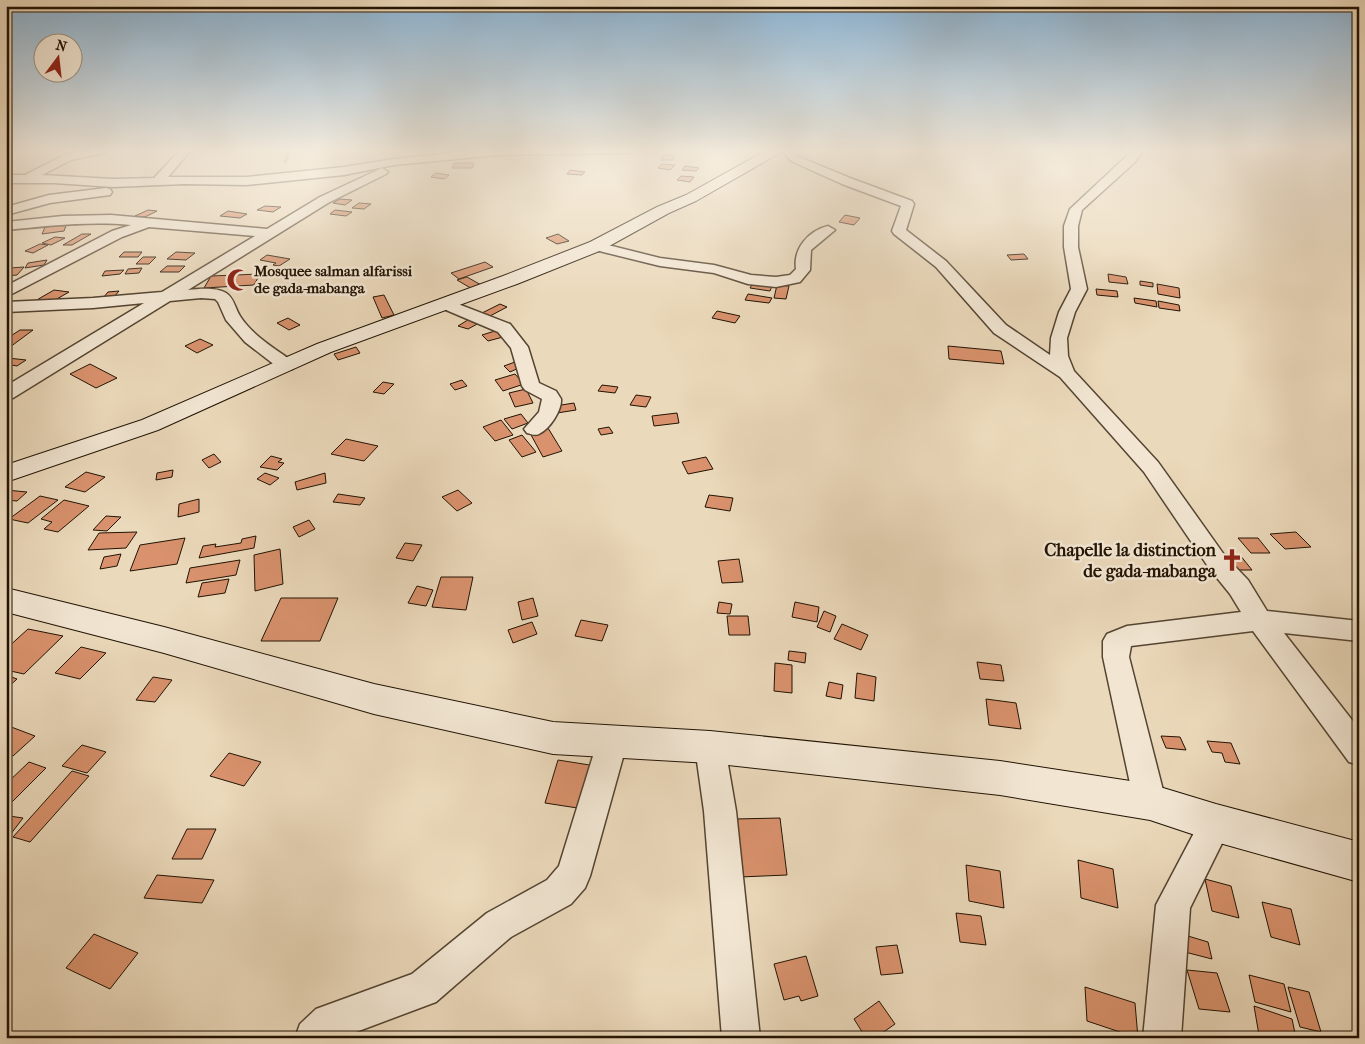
<svg xmlns="http://www.w3.org/2000/svg" width="1365" height="1044" font-family="'IM FELL French Canon',serif">
<style>
.lines{fill:none;stroke-linecap:round;stroke-linejoin:round}
.stream{stroke:#6d7572;stroke-width:3}
.building{fill:#d9926d;stroke:#211303}
.street-casing{stroke:#544431;stroke-width:3}
.secondary-casing{stroke:#211303;stroke-width:2}
.street{fill:#f2e6d3;fill-rule:evenodd}
.secondary{fill:#f2e6d3;fill-rule:evenodd}
.labels{text-anchor:middle;stroke-width:5;stroke-linejoin:round;paint-order:stroke}
.far-poi-label{font-size:15px;font-weight:bold;fill:#211303;stroke:#f2e6d3;text-anchor:start}
.poi-label{font-size:18px;font-weight:bold;fill:#211303;stroke:#f2e6d3;text-anchor:end}
</style>
<rect width="100%" height="100%" fill="#ebd9bb"/>
<filter id="stains"><feTurbulence type="fractalNoise" baseFrequency=".004" numOctaves="4"/><feColorMatrix values="0 0 0 0 .2 0 0 0 0 .09 0 0 0 0 .02 0 0 0 .5 -.17"/></filter>
<radialGradient id="worn" r=".72"><stop offset=".6" stop-color="#630" stop-opacity="0"/><stop offset="1" stop-color="#630" stop-opacity=".3"/></radialGradient>
<g class="lines">
<polyline class="stream" points="285,162 290,150"/>
</g>
<g class="building">
<polygon points="664,155 675,155 673,160 661,160"/>
<polygon points="454,163 474,163 472,168 452,168"/>
<polygon points="662,164 675,165 670,170 658,168"/>
<polygon points="685,166 699,168 696,171 682,170"/>
<polygon points="570,170 585,172 582,175 567,174"/>
<polygon points="436,173 449,175 444,179 431,177"/>
<polygon points="681,176 694,177 690,182 677,180"/>
<polygon points="340,199 352,200 345,205 333,203"/>
<polygon points="359,203 371,204 364,209 352,208"/>
<polygon points="265,206 281,207 273,212 257,210"/>
<polygon points="148,210 157,211 145,217 135,216"/>
<polygon points="335,210 352,212 346,216 330,214"/>
<polygon points="228,211 247,214 240,218 220,216"/>
<polygon points="845,215 860,218 854,225 839,222"/>
<polygon points="67,223 64,231 42,234 45,227"/>
<polygon points="82,234 91,234 72,245 63,245"/>
<polygon points="558,234 569,241 557,244 546,238"/>
<polygon points="55,237 65,238 51,245 42,243"/>
<polygon points="40,244 48,245 33,253 25,251"/>
<polygon points="124,252 142,252 138,257 119,257"/>
<polygon points="176,252 195,253 186,260 167,259"/>
<polygon points="1024,254 1028,259 1011,260 1007,255"/>
<polygon points="267,255 290,259 279,266 273,265 276,263 260,260"/>
<polygon points="143,257 156,257 149,264 136,264"/>
<polygon points="47,260 44,265 25,268 28,263"/>
<polygon points="485,262 493,267 459,279 451,273"/>
<polygon points="167,266 185,266 179,272 160,272"/>
<polygon points="24,267 17,275 6,276 6,272 10,268"/>
<polygon points="142,268 139,273 125,274 128,269"/>
<polygon points="124,270 120,274 102,276 105,271"/>
<polygon points="260,274 254,285 204,288 211,276"/>
<polygon points="1108,274 1126,277 1128,284 1109,282"/>
<polygon points="467,277 483,286 474,290 457,280"/>
<polygon points="1140,281 1153,283 1153,287 1140,285"/>
<polygon points="753,283 772,286 770,291 750,288"/>
<polygon points="1157,284 1179,288 1180,298 1158,294"/>
<polygon points="777,285 789,286 786,299 774,298"/>
<polygon points="1096,289 1117,291 1118,297 1097,295"/>
<polygon points="54,290 69,292 50,303 35,301"/>
<polygon points="119,291 114,297 103,298 108,292"/>
<polygon points="748,294 772,298 769,303 745,300"/>
<polygon points="384,295 394,315 382,318 373,297"/>
<polygon points="1134,298 1156,301 1157,307 1135,303"/>
<polygon points="1158,301 1179,305 1180,311 1159,308"/>
<polygon points="500,304 507,307 490,316 482,313"/>
<polygon points="717,311 740,316 735,323 712,318"/>
<polygon points="288,318 300,325 289,330 277,323"/>
<polygon points="471,318 481,322 468,329 458,326"/>
<polygon points="20,330 33,330 6,350 6,339"/>
<polygon points="498,330 503,337 488,341 482,335"/>
<polygon points="200,339 213,345 197,353 185,346"/>
<polygon points="948,346 1001,351 1004,364 949,359"/>
<polygon points="356,347 360,353 338,360 334,354"/>
<polygon points="8,358 26,360 17,366 6,364 6,359"/>
<polygon points="515,362 521,367 510,372 504,366"/>
<polygon points="90,364 117,378 96,388 70,374"/>
<polygon points="515,374 524,384 503,391 495,380"/>
<polygon points="462,380 467,386 455,390 450,384"/>
<polygon points="383,382 394,384 384,394 373,392"/>
<polygon points="602,385 618,387 615,393 598,391"/>
<polygon points="526,389 533,403 515,407 509,393"/>
<polygon points="636,395 651,397 646,407 630,405"/>
<polygon points="574,403 576,410 557,413 555,406"/>
<polygon points="677,413 679,423 654,426 652,416"/>
<polygon points="521,414 528,423 512,429 504,419"/>
<polygon points="501,420 513,435 495,441 483,427"/>
<polygon points="609,427 613,433 601,435 598,429"/>
<polygon points="548,428 562,451 543,457 530,433"/>
<polygon points="522,435 536,452 522,457 509,440"/>
<polygon points="346,439 378,446 364,461 331,454"/>
<polygon points="214,454 221,462 209,468 202,460"/>
<polygon points="271,456 282,459 278,462 284,463 277,470 260,467"/>
<polygon points="706,457 713,469 688,474 682,462"/>
<polygon points="173,470 172,477 156,480 157,473"/>
<polygon points="86,472 105,477 85,492 65,487"/>
<polygon points="265,473 279,478 270,485 257,479"/>
<polygon points="325,473 326,483 297,490 295,482"/>
<polygon points="6,490 27,492 17,501 6,500"/>
<polygon points="458,490 472,503 457,511 442,497"/>
<polygon points="338,494 365,498 360,505 333,502"/>
<polygon points="709,495 733,498 730,511 705,507"/>
<polygon points="40,496 58,500 28,523 9,519"/>
<polygon points="199,499 199,512 178,517 179,504"/>
<polygon points="64,500 89,506 58,532 44,529 52,522 41,519"/>
<polygon points="106,516 121,517 107,531 93,530"/>
<polygon points="309,520 315,529 299,537 293,527"/>
<polygon points="137,532 126,548 88,550 99,533"/>
<polygon points="1296,532 1311,547 1285,549 1270,534"/>
<polygon points="256,536 254,548 199,558 203,546 216,544 215,547 241,543 242,539"/>
<polygon points="185,538 177,564 130,571 140,545"/>
<polygon points="1238,538 1258,538 1270,553 1251,553"/>
<polygon points="405,543 422,545 413,561 396,558"/>
<polygon points="280,549 283,584 255,591 254,555"/>
<polygon points="121,554 117,566 100,569 104,557"/>
<polygon points="1223,554 1240,555 1252,570 1234,570"/>
<polygon points="739,559 743,582 722,583 718,561"/>
<polygon points="240,560 236,575 186,583 190,568"/>
<polygon points="441,577 473,577 466,610 432,607"/>
<polygon points="229,579 225,593 198,597 202,583"/>
<polygon points="417,586 433,590 426,606 408,603"/>
<polygon points="281,598 338,598 320,641 261,641"/>
<polygon points="533,598 538,616 522,620 518,602"/>
<polygon points="719,602 732,604 730,614 717,613"/>
<polygon points="795,602 819,607 817,622 792,617"/>
<polygon points="824,611 836,616 830,632 817,627"/>
<polygon points="727,616 748,616 750,635 729,635"/>
<polygon points="581,620 608,625 602,641 575,636"/>
<polygon points="532,622 537,634 513,643 508,630"/>
<polygon points="842,624 868,635 861,650 834,639"/>
<polygon points="28,629 63,636 24,674 6,670 6,649"/>
<polygon points="81,647 106,653 80,679 55,673"/>
<polygon points="789,651 806,653 805,663 788,660"/>
<polygon points="977,662 1001,665 1004,681 980,679"/>
<polygon points="775,663 792,665 792,693 774,691"/>
<polygon points="857,673 876,677 874,701 855,698"/>
<polygon points="6,675 17,679 6,689"/>
<polygon points="153,677 172,680 155,702 136,700"/>
<polygon points="829,682 843,685 841,699 826,696"/>
<polygon points="986,699 1016,703 1021,729 989,725"/>
<polygon points="6,725 35,736 13,756 6,753"/>
<polygon points="1161,736 1180,737 1186,750 1166,748"/>
<polygon points="1207,741 1231,743 1240,764 1225,762 1222,753 1212,752"/>
<polygon points="82,745 106,752 87,773 62,766"/>
<polygon points="229,753 261,762 244,786 210,776"/>
<polygon points="558,760 596,766 584,809 545,803"/>
<polygon points="29,762 46,768 6,808 6,784"/>
<polygon points="72,771 89,776 30,842 13,837"/>
<polygon points="9,816 23,818 10,835 6,834 6,819"/>
<polygon points="780,818 787,875 740,877 735,819"/>
<polygon points="187,829 216,829 202,859 172,859"/>
<polygon points="1078,860 1113,869 1118,908 1081,898"/>
<polygon points="966,865 1000,871 1004,908 969,901"/>
<polygon points="157,875 214,880 202,903 144,898"/>
<polygon points="1205,879 1231,886 1239,918 1212,911"/>
<polygon points="1262,902 1291,909 1300,945 1271,937"/>
<polygon points="956,913 981,916 986,945 960,942"/>
<polygon points="1178,933 1208,942 1212,959 1181,951"/>
<polygon points="94,934 138,953 110,989 66,968"/>
<polygon points="897,945 903,973 881,975 876,947"/>
<polygon points="806,956 818,996 801,1001 799,996 784,1000 774,964"/>
<polygon points="1187,970 1217,973 1230,1012 1199,1009"/>
<polygon points="1249,975 1284,984 1291,1012 1255,1002"/>
<polygon points="1085,987 1135,1003 1138,1038 1087,1021"/>
<polygon points="1288,987 1309,992 1321,1032 1300,1027"/>
<polygon points="879,1001 895,1024 875,1038 866,1038 854,1019"/>
<polygon points="1254,1006 1292,1019 1296,1038 1268,1038 1259,1035"/>
</g>
<g class="lines">
<defs>
<g id="street">
<polygon points="85,150 109,150 104,153 71,160 42,175 113,179 154,178 180,150 191,150 168,177 247,177 344,167 394,159 480,150 640,150 635,153 498,155 394,165 344,175 247,185 184,184 113,187 54,183 6,183 6,175 25,175 64,155"/>
<polygon points="782,150 793,150 799,157 850,178 912,201 914,204 906,230 946,261 1006,325 1050,355 1051,338 1059,312 1071,289 1064,247 1064,226 1070,209 1133,150 1144,150 1134,163 1082,210 1078,226 1078,247 1087,289 1075,312 1067,338 1068,356 1074,371 1158,462 1225,556 1248,580 1267,611 1359,621 1359,641 1284,633 1359,729 1359,765 1349,762 1253,631 1131,646 1129,657 1166,802 1161,813 1150,817 1139,813 1134,802 1103,657 1103,641 1107,634 1127,626 1241,612 1230,594 1209,568 1144,472 1060,377 994,333 936,267 894,234 892,231 901,206 842,184 791,161"/>
<path d="M382,168L388,172L386,174L328,203L188,290C199,289 216,287 226,293C234,298 235,308 240,316C252,335 274,348 292,361L295,365L292,369L286,370L280,369L245,342L226,320L218,302L215,299L201,298L170,301L13,398L6,400V386L144,303L93,308L6,312V302L93,298L162,292L255,236L149,227L122,237L6,297V286L112,231L131,225C89,221 48,226 6,230V222L63,216L111,215L267,229L320,197Z"/>
<polygon points="106,188 110,189 112,192 110,195 50,203 6,215 6,207 49,195"/>
<path d="M828,226L835,230L811,250L810,270L800,282L776,287L748,284L714,273L660,266L591,249L589,246L596,242L660,258L714,265L751,275L776,277L790,275L796,269C793,249 808,231 828,226Z"/>
<path d="M445,299L510,324L528,347L539,383L556,391L561,399C562,410 550,429 539,434C535,436 531,434 527,433L524,429L539,412L542,399L525,390L522,386L511,348L498,332L439,307L437,304L439,301Z"/>
<polygon points="612,730 622,734 627,743 590,876 585,888 571,904 511,937 436,1002 340,1038 295,1038 300,1024 316,1009 412,974 487,913 547,880 559,866 597,743 602,734"/>
<polygon points="710,734 720,738 725,747 736,811 760,1038 722,1038 704,811 695,747 700,738"/>
<polygon points="1216,807 1227,812 1232,823 1190,908 1181,1038 1143,1038 1156,905 1205,812"/>
</g>
<g id="secondary">
<polygon points="767,150 785,150 696,201 669,213 602,250 517,284 331,352 158,430 6,482 6,465 142,420 317,344 503,276 590,242 657,207 686,195"/>
<polygon points="6,588 164,627 374,684 553,722 710,731 1000,761 1150,784 1216,804 1359,842 1359,882 1216,842 1150,820 1000,795 710,763 553,754 374,714 164,653 6,612"/>
</g>
</defs>
<use href="#street" class="street-casing"/>
<use href="#secondary" class="secondary-casing"/>
<use href="#street" class="street"/>
<use href="#secondary" class="secondary"/>
</g>
<linearGradient id="sky" x2="0" y2="1"><stop stop-color="#8bb5d6"/><stop offset="0.51" stop-color="#f6eee0"/><stop offset="1" stop-color="#f6eee0" stop-opacity="0"/></linearGradient>
<rect width="1365" height="296" fill="url(#sky)"/>
<defs>
<symbol id="mosque-bare" viewBox="-9 -9 18 18"><path d="M3.5-4.9A6 6 0 1 0 3.5 4.9A5 5 0 1 1 3.5-4.9Z" fill="#8f2418" stroke="#f2e6d3" stroke-width="2.5" paint-order="stroke"/></symbol>
<symbol id="church-bare" viewBox="-9 -9 18 18"><path d="M-1.2-6h2.4v3.5h3.3v2.4h-3.3V6h-2.4V-.1h-3.3v-2.4h3.3Z" fill="#8f2418" stroke="#f2e6d3" stroke-width="2.5" paint-order="stroke"/></symbol>
</defs>
<g fill-rule="evenodd">
<use href="#mosque-bare" x="222" y="264" width="32" height="32"/>
<use href="#church-bare" x="1216" y="544" width="32" height="32"/>
</g>
<g class="labels">
<g class="far-poi-label">
<text x="254" y="276">Mosquee salman alfarissi<tspan x="254" dy="17">de gada-mabanga</tspan></text>
</g>
<g class="poi-label">
<text x="1216" y="556">Chapelle la distinction<tspan x="1216" dy="21">de gada-mabanga</tspan></text>
</g>
</g>
<rect width="1365" height="1044" fill="none" stroke="#ebd9bb" stroke-width="25"/>
<rect x="8" y="8" width="1350" height="1029" fill="none" stroke="#211303" stroke-width="2.5"/>
<rect x="12" y="12" width="1340" height="1019" fill="none" stroke="#211303"/>
<g transform="translate(58 58) rotate(15)"><circle r="24" fill="#f2e6d3" stroke="#9e9280"/>
<path d="M0-4L9 19L0 12L-9 19Z" fill="#8f2418"/>
<text y="-8" font-size="14" font-weight="bold" text-anchor="middle" fill="#211303">N</text>
</g>
<rect width="100%" height="100%" filter="url(#stains)"/>
<rect width="100%" height="100%" fill="url(#worn)"/>
</svg>
